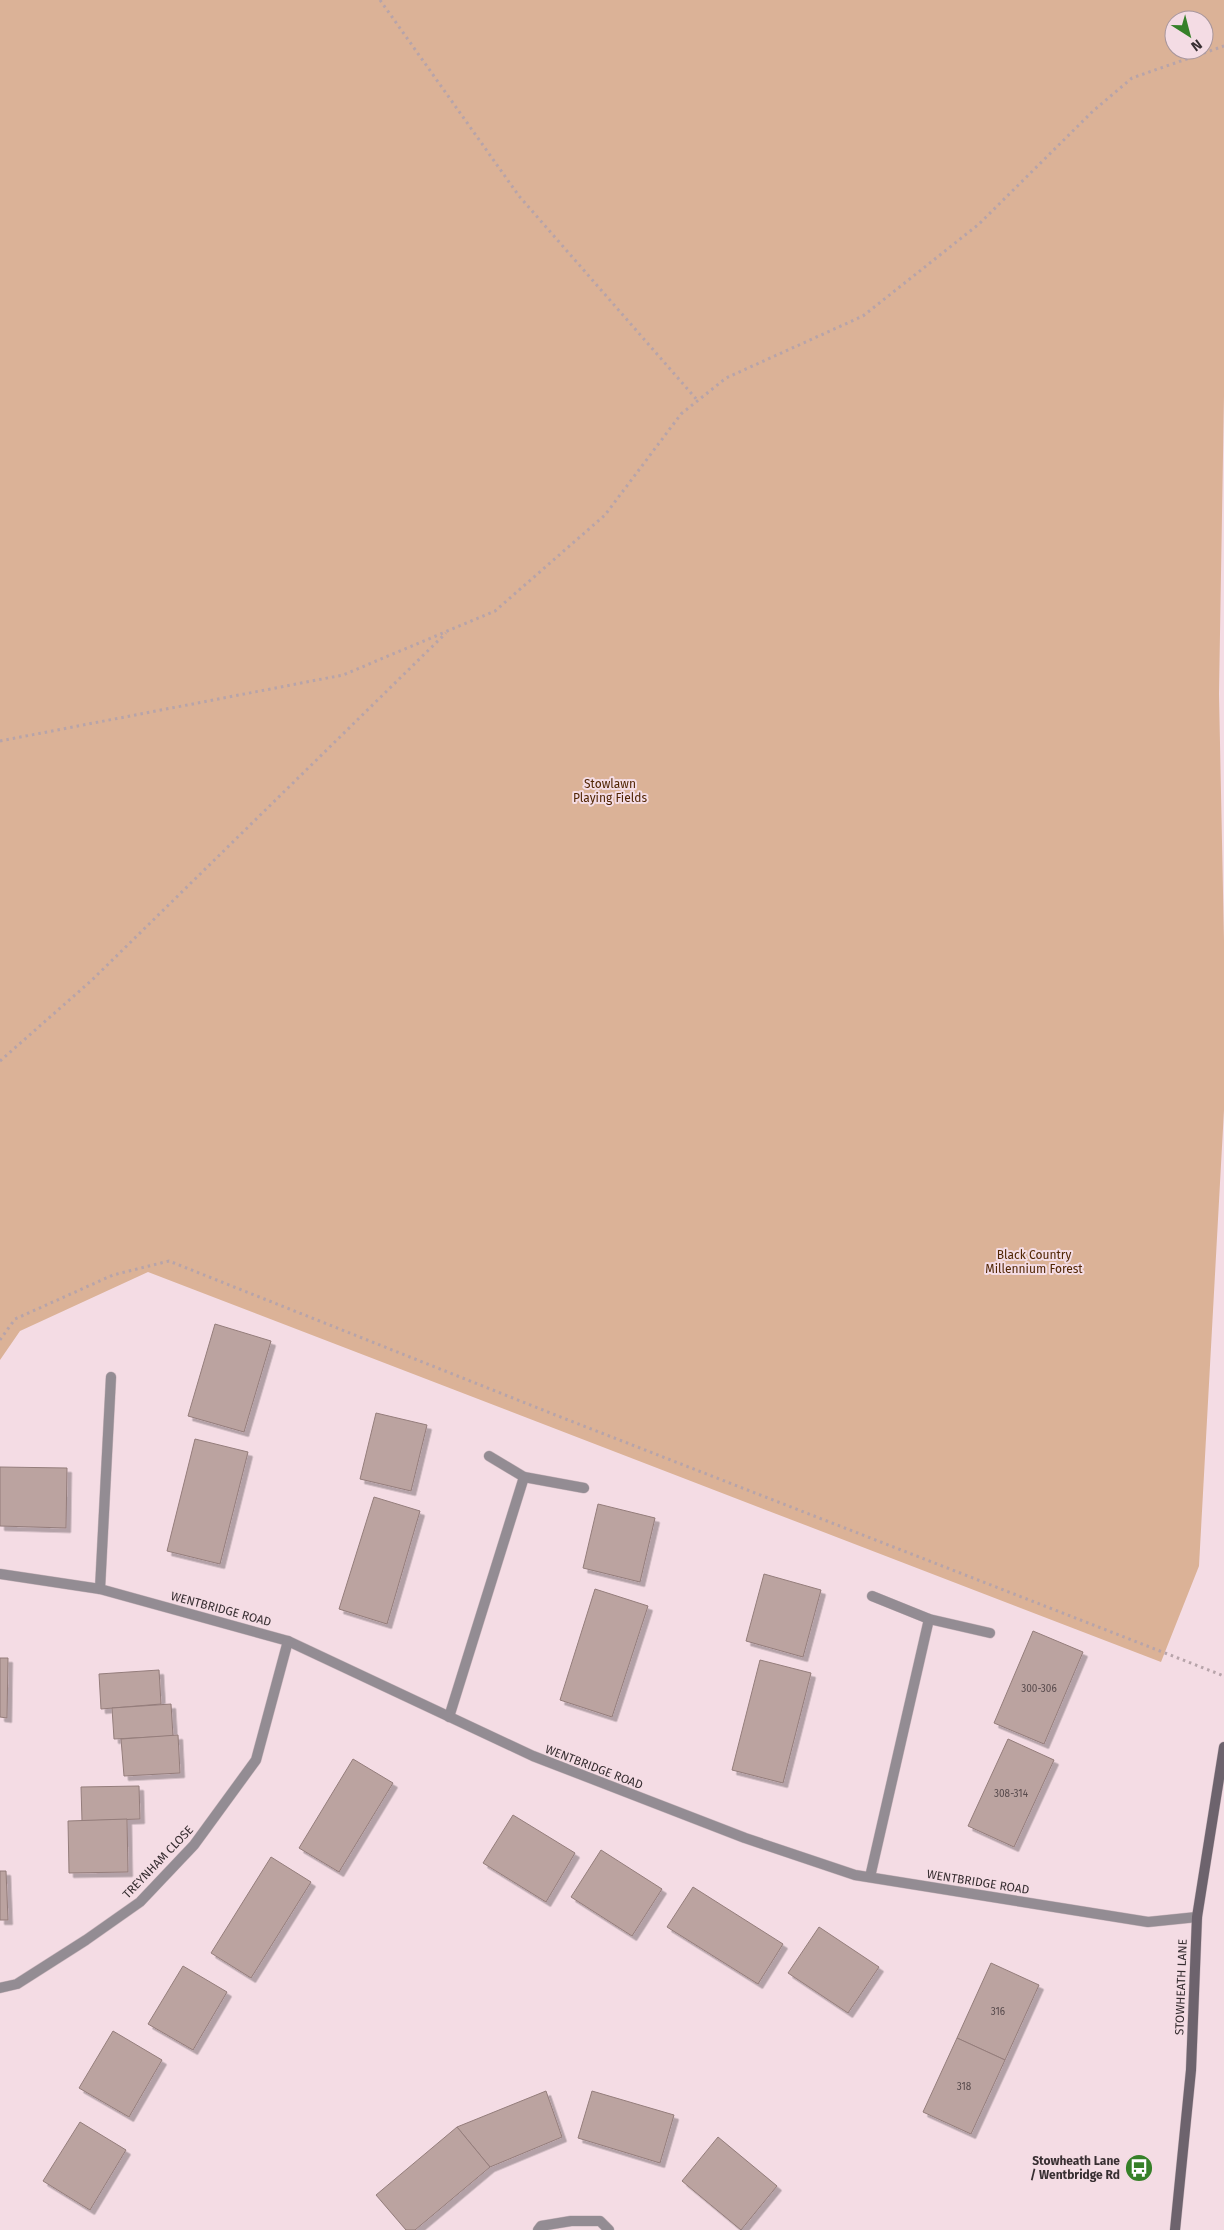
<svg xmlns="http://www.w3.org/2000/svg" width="1224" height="2230" font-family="'Fira Sans',sans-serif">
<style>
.green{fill:#dbb297;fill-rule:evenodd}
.building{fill:#bba3a0;stroke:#947d7b;filter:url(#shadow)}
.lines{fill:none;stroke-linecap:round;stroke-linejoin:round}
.lane-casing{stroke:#ceb9c0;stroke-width:11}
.street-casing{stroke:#ceb9c0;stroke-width:11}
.secondary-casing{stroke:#ceb9c0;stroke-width:11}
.path{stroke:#b7a4aa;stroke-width:3;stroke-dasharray:2.5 4;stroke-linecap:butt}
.lane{stroke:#938c93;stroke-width:10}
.street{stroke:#938c93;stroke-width:10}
.secondary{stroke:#6d636d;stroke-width:10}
.labels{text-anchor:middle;stroke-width:4;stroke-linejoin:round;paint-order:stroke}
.number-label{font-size:10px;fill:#584b4d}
.park-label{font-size:12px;fill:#502503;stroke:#f4dce4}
.street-label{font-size:12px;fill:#372e31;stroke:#f4dce4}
.poi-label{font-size:12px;font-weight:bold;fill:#372e31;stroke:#f4dce4;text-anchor:end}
</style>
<defs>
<filter id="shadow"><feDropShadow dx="4.5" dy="4.5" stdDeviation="0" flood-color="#0004"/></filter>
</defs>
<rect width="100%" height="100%" fill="#f4dce4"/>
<path class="green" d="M0,0H1224V396L1219,694L1224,940V1110L1199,1566L1161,1662L148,1272L20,1331L0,1360ZM1174,20H1204V50H1174Z"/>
<g class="building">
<polygon points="215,1324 271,1341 244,1432 188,1416"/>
<polygon points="376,1413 427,1425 411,1491 360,1479"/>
<polygon points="195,1439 248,1452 220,1564 167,1551"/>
<polygon points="0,1467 67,1468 66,1528 0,1526"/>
<polygon points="374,1497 420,1511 387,1624 339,1609"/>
<polygon points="598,1504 655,1518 640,1582 583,1568"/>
<polygon points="764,1574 821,1590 803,1657 746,1641"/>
<polygon points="595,1589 648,1606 612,1717 560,1700"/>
<polygon points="1033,1631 1083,1652 1044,1744 994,1723"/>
<polygon points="0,1658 8,1658 7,1718 0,1717"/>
<polygon points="760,1660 811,1673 783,1783 732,1770"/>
<polygon points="159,1670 161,1704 101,1709 99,1674"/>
<polygon points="171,1704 173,1736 114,1739 112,1708"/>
<polygon points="178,1735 180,1773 124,1776 121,1739"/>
<polygon points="1008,1739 1054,1760 1014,1847 968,1826"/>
<polygon points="353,1759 393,1783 339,1872 299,1848"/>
<polygon points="139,1786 140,1819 82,1821 81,1787"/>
<polygon points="513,1815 575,1853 546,1902 483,1863"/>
<polygon points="127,1819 128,1872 69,1873 68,1821"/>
<polygon points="601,1850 662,1889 632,1936 571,1897"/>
<polygon points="271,1857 311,1882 251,1978 211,1953"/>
<polygon points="0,1871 6,1871 8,1920 0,1920"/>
<polygon points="693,1887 783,1944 758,1984 667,1927"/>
<polygon points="819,1927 879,1967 848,2013 788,1973"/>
<polygon points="991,1963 1039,1985 1005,2060 957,2038"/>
<polygon points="183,1966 227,1992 193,2050 148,2024"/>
<polygon points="113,2031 162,2060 129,2117 79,2088"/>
<polygon points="957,2038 1005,2060 971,2134 923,2112"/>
<polygon points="546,2091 562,2137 490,2167 457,2127"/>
<polygon points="592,2091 674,2115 660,2163 578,2138"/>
<polygon points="80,2122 126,2150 90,2210 43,2181"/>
<polygon points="457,2127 490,2167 415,2230 406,2230 376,2195"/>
<polygon points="718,2137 777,2186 741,2230 682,2181"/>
</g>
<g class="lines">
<defs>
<g id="lane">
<polyline points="489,1456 524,1477 584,1488"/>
<polyline points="100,1589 111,1377"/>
<polyline points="872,1596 929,1619 990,1633"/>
<polyline points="449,1717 524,1477"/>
<polyline points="870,1877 929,1619"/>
</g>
<g id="street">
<polyline points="0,1574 100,1589 288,1641 533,1756 745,1838 855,1875 1148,1922 1197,1917"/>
<polyline points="0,1988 17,1984 86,1940 140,1902 194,1845 256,1760 288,1641"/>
<polyline points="538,2230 541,2226 571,2221 600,2221 609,2230"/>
</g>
<polyline id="secondary" points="1175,2230 1191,2070 1197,1917 1224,1747"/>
</defs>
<use href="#lane" class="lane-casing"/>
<use href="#street" class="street-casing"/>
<use href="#secondary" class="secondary-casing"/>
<g class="path">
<polyline points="380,0 519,196 698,401"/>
<polyline points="0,741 343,675 495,611 605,515 681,414 726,378 863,316 979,224 1093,111 1132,78 1224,46"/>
<polyline points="0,1061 92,980 446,633"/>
<polyline points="0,1340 15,1319 113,1275 169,1261 558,1416 1224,1676"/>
</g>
<use href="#lane" class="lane"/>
<use href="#street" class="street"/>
<use href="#secondary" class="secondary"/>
</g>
<defs>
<symbol id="bus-disc" viewBox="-11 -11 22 22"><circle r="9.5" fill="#368028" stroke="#f4dce4"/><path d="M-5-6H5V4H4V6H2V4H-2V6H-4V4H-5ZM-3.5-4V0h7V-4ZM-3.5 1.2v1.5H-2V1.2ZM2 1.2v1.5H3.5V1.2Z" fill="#fff"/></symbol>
</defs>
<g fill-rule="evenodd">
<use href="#bus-disc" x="1123" y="2152" width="32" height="32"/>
</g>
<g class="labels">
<g class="number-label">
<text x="1039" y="1692">300-306</text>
<text x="1011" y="1797">308-314</text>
<text x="998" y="2015">316</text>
<text x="964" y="2090">318</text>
</g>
<g class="park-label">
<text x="610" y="788">Stowlawn<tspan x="610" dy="14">Playing Fields</tspan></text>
<text x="1034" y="1259">Black Country<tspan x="1034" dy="14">Millennium Forest</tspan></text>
</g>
<g class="street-label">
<text transform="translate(221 1609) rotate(15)" y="4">WENTBRIDGE ROAD</text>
<text transform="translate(594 1767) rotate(21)" y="4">WENTBRIDGE ROAD</text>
<text transform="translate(158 1862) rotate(-46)" y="4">TREYNHAM CLOSE</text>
<text transform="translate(978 1882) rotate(9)" y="4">WENTBRIDGE ROAD</text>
<text transform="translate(1181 1987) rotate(-88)" y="4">STOWHEATH LANE</text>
</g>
<g class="poi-label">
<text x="1120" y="2165">Stowheath Lane<tspan x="1120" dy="14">/ Wentbridge Rd</tspan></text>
</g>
</g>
<g transform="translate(1189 35) rotate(144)"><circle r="24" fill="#f4dce4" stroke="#a8969c"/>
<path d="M0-4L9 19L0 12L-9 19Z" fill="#368028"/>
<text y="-8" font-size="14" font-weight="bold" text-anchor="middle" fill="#372e31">N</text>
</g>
</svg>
